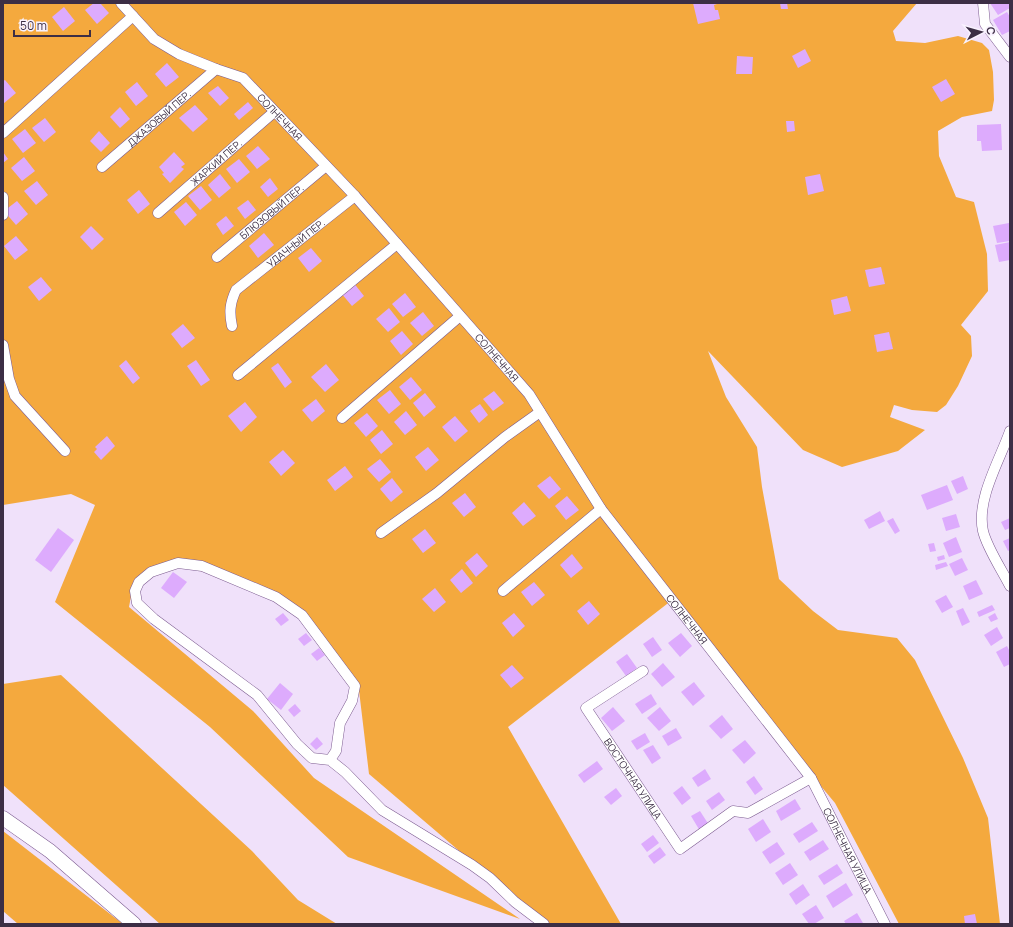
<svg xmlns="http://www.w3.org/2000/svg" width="1013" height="927" font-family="Manrope,sans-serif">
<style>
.green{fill:#f4a93e}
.building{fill:#ddabfd}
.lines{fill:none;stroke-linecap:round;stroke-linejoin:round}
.street-casing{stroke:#7c5b90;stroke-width:11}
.secondary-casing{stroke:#7c5b90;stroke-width:15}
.street{stroke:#fff;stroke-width:10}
.secondary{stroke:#fff;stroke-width:14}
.labels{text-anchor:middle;stroke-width:3.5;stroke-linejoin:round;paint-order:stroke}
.street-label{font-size:10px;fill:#3c2e45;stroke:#f9f2fe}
</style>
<rect width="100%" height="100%" fill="#f0e1fa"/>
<g class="green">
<polygon points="3,3 917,3 893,31 896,41 925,43 958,36 982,43 989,50 993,72 994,100 992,111 962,117 938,131 939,156 956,197 974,202 987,254 988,291 961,325 971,336 972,356 958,386 946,405 937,412 912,410 894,405 890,417 925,430 898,451 842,467 803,450 708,351 726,397 757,447 762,487 779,579 813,611 838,630 897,638 915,660 963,758 988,818 1000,924 899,924 835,803 754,706 676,597 508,727 621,924 545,924 369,774 358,682 278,594 184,566 134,580 129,607 253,711 314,778 520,919 348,857 210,727 55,602 95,505 71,494 3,505"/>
<polygon points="61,675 252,851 298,900 337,924 160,924 3,785 3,684"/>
<polygon points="3,831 123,924 18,924 3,911"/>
</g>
<g class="building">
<polygon points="94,3 100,3 109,13 97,24 85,10"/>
<polygon points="693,3 720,3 714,5 715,10 718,10 720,19 698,24"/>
<polygon points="780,3 787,3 788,9 781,9"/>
<polygon points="990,3 1009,3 1010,8 998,15"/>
<polygon points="64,7 75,21 63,31 52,17"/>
<polygon points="1007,12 1010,17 1010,31 1002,35 993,20"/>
<polygon points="805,49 811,61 798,68 792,56"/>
<polygon points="737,56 753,57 752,74 736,74"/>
<polygon points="167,63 179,77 166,87 155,74"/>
<polygon points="946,79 955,94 941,102 932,87"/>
<polygon points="5,80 16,93 3,104 3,81"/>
<polygon points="137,82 148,96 136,106 125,92"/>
<polygon points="218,86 229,98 220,106 208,93"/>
<polygon points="248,102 253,108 239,120 234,114"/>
<polygon points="195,105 208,119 193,132 179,118"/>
<polygon points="120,107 130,119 120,128 110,117"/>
<polygon points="45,118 56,132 44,142 32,128"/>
<polygon points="786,121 794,121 795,131 787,132"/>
<polygon points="1001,124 1002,150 982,151 981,141 977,141 977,125"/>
<polygon points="25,129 36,143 23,153 12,139"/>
<polygon points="99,131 110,143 101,152 90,141"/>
<polygon points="258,146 270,159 257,169 246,156"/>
<polygon points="3,152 8,159 3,163"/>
<polygon points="174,152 185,164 181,167 184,169 170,183 162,174 164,173 159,167"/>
<polygon points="24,157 35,171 22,181 11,168"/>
<polygon points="239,159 250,172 237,183 226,169"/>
<polygon points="220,174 231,188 219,198 208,185"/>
<polygon points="820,174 824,191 808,195 805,177"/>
<polygon points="270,178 278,189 268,197 260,187"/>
<polygon points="37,181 48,195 36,205 24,191"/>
<polygon points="201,186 212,200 200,210 188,196"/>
<polygon points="139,190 150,204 138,214 127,200"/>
<polygon points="248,200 256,210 245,219 237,208"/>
<polygon points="17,201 28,214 16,225 4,211"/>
<polygon points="186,202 197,215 185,226 174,212"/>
<polygon points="226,216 234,226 223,235 216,224"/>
<polygon points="1009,223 1010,241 997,243 993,226"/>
<polygon points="91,226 104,239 92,250 80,237"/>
<polygon points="264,233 274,245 258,258 249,246"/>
<polygon points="16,236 28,250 15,260 4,246"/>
<polygon points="1010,242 1010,260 999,262 995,245"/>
<polygon points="311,248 322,261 309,272 298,258"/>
<polygon points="881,267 885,284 869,287 865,270"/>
<polygon points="41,277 52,290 39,301 28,287"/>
<polygon points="353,282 364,296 352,306 341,293"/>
<polygon points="405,293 416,307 403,317 392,304"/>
<polygon points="847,296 851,311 834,315 831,300"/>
<polygon points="389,308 400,322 388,332 376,319"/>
<polygon points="423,312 434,326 422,336 410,323"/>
<polygon points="183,324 195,338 182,348 171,334"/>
<polygon points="402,331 413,344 401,355 390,341"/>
<polygon points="889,332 893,349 877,352 874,335"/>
<polygon points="126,360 140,378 133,384 119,366"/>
<polygon points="196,360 210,380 201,386 187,366"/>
<polygon points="278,363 292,382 285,388 271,368"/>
<polygon points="326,364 339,380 325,392 311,377"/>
<polygon points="411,377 422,390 410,400 399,387"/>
<polygon points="390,390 401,404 389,414 377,400"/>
<polygon points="494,391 504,403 493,411 483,399"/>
<polygon points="425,393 436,407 424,417 413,403"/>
<polygon points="316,399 325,411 312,422 302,410"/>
<polygon points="245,402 257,417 241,432 228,416"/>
<polygon points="480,404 488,415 479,423 470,411"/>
<polygon points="406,411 417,425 405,435 394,422"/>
<polygon points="367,413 378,426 366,437 354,423"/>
<polygon points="455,416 468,431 455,442 442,427"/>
<polygon points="382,430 393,444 381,454 370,440"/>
<polygon points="107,436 115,446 101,460 94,452 97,449 95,447"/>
<polygon points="428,447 439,460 426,471 415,457"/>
<polygon points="283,450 295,463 281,476 269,462"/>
<polygon points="380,459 391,472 379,482 367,469"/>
<polygon points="345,466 353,477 335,491 327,480"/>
<polygon points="550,476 561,489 549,499 537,486"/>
<polygon points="963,476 968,489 957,494 951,481"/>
<polygon points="392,478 403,492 391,502 380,489"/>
<polygon points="947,485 953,500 927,510 921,495"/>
<polygon points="465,493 476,507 464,517 452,503"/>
<polygon points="567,496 579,510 566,520 555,506"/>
<polygon points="524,502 536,516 523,526 512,513"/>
<polygon points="880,511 885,521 869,529 864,520"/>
<polygon points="956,514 960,527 946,531 942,518"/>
<polygon points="893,518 900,531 895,534 887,521"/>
<polygon points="1010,518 1010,528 1005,530 1001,522"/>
<polygon points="58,528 74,540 51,572 35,560"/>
<polygon points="425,529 436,543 423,553 412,539"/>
<polygon points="956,537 962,552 949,557 943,543"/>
<polygon points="1010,538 1010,550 1008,551 1003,541"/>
<polygon points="934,543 936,551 930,552 928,544"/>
<polygon points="477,553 488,566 476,577 465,563"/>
<polygon points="572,554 583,568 571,578 560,565"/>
<polygon points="944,555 945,559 938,561 937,557"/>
<polygon points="962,558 968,570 955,576 949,564"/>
<polygon points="946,562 948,566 936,570 935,565"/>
<polygon points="462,569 473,583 461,593 450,580"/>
<polygon points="173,572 187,582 174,598 161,588"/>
<polygon points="976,580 983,594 969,600 963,586"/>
<polygon points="534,582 545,595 532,606 521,592"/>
<polygon points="435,588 446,602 434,612 422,599"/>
<polygon points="946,595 953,607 942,613 935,601"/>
<polygon points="589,601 600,614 588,625 577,611"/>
<polygon points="992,605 995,610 979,617 977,612"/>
<polygon points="963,608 970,622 962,626 956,611"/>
<polygon points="283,613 289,620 281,626 275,619"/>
<polygon points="514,613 525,626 513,637 502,623"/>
<polygon points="995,613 998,619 991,622 988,617"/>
<polygon points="997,627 1003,638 991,646 984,635"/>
<polygon points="306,633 312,640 304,646 298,639"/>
<polygon points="681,633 692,646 680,657 668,643"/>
<polygon points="653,637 662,650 652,657 643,644"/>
<polygon points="1007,646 1010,652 1010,664 1004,667 996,652"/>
<polygon points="319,648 325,655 317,661 311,654"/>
<polygon points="627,654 637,668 626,676 616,662"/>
<polygon points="663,663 675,677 662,687 651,674"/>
<polygon points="512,665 524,678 511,688 500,675"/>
<polygon points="694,682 705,696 693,706 681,692"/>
<polygon points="280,683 293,694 281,710 267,699"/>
<polygon points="651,694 657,704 642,714 635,704"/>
<polygon points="295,704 301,711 294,717 288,710"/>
<polygon points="613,707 625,721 612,731 601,718"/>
<polygon points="660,707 671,721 659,731 647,718"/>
<polygon points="722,715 733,729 721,739 709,726"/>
<polygon points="676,728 682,738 668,746 662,736"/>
<polygon points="645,733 650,742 637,750 631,741"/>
<polygon points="317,737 323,744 316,750 310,744"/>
<polygon points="745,740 756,753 744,764 732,750"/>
<polygon points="653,745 661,758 652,764 643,750"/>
<polygon points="597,761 603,769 584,783 578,775"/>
<polygon points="705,769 711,779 698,787 692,778"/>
<polygon points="754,776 763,789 755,795 746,782"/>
<polygon points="682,786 691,798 682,805 673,793"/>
<polygon points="616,788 622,796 611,805 604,797"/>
<polygon points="719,792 725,800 712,810 706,801"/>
<polygon points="795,799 801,809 781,821 776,811"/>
<polygon points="700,811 709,825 700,831 691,816"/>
<polygon points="763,819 771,832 756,842 748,829"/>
<polygon points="812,822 818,831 799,843 793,834"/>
<polygon points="653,835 659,843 647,852 641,844"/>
<polygon points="823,840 829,849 810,861 804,852"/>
<polygon points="777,842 785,854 770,864 762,852"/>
<polygon points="660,847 666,855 654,864 648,856"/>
<polygon points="790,863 798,875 783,885 775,873"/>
<polygon points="837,864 843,873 824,885 818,876"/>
<polygon points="846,883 853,895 833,908 826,896"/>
<polygon points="803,884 810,895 796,905 789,894"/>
<polygon points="816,905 824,918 814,924 809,924 802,914"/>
<polygon points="857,913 863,923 846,924 844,921"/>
<polygon points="975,914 977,924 965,924 964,916"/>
</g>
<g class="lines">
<defs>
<g id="street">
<path id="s1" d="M121,3L154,39L179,54L216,69L243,78L355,196L529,394L601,509L811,778L885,924"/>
<polyline points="983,3 985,24 1010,57"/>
<polyline points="3,133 133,16"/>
<path id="s2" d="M102,167L216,69"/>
<polyline points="3,197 3,215"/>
<path id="s3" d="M158,213L274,112"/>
<path id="s4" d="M217,257L326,166"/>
<path id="s5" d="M232,326C229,312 230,303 236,290L355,196"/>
<polyline points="3,345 9,379 15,396 65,451"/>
<polyline points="238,375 397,244"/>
<polyline points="342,418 460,316"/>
<path d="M1010,431C1000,460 976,499 983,531C987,548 1002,570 1010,586"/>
<polyline points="381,533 437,493 505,437 540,412"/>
<polyline points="503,591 601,509"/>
<path id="s6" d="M643,671L586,708L680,849L733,811L748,813L811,778"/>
<polyline points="330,760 336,751 340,723 352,701 355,686 302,615 276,597 202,566 178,563 151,572 139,582 135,591 137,603 154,619 257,695 297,744 312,758 330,760 345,772 382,810 472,865 490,878 515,902 544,924"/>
</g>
<polyline id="secondary" points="3,818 50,851 134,924"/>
</defs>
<use href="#street" class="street-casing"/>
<use href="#secondary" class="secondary-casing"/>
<use href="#street" class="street"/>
<use href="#secondary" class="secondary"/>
</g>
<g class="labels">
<g class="street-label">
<text dy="4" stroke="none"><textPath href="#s1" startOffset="200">СОЛНЕЧНАЯ</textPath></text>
<text dy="4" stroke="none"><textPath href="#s2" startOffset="75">ДЖАЗОВЫЙ ПЕР.</textPath></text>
<text dy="4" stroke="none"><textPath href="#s3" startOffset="77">ЖАРКИЙ ПЕР.</textPath></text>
<text dy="4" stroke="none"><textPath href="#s4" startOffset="71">БЛЮЗОВЫЙ ПЕР.</textPath></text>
<text dy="4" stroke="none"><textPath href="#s5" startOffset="113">УДАЧНЫЙ ПЕР.</textPath></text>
<text dy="4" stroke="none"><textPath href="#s1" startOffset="524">СОЛНЕЧНАЯ</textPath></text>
<text dy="4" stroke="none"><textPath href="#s1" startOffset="848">СОЛНЕЧНАЯ</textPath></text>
<text dy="4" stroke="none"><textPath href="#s6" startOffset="153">ВОСТОЧНАЯ УЛИЦА</textPath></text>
<text dy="4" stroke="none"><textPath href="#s1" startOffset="1131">СОЛНЕЧНАЯ УЛИЦА</textPath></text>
</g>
</g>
<rect width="1013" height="927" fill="none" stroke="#3c2e45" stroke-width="8"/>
<g transform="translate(981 32) rotate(84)" stroke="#f9f2fe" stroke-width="3" paint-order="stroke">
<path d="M0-3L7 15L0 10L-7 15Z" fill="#3c2e45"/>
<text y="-6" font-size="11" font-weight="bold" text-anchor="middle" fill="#3c2e45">С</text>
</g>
<path d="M14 30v6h76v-6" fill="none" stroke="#3c2e45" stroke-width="2"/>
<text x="20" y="30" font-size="12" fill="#3c2e45" stroke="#f9f2fe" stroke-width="3" paint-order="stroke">50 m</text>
</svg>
